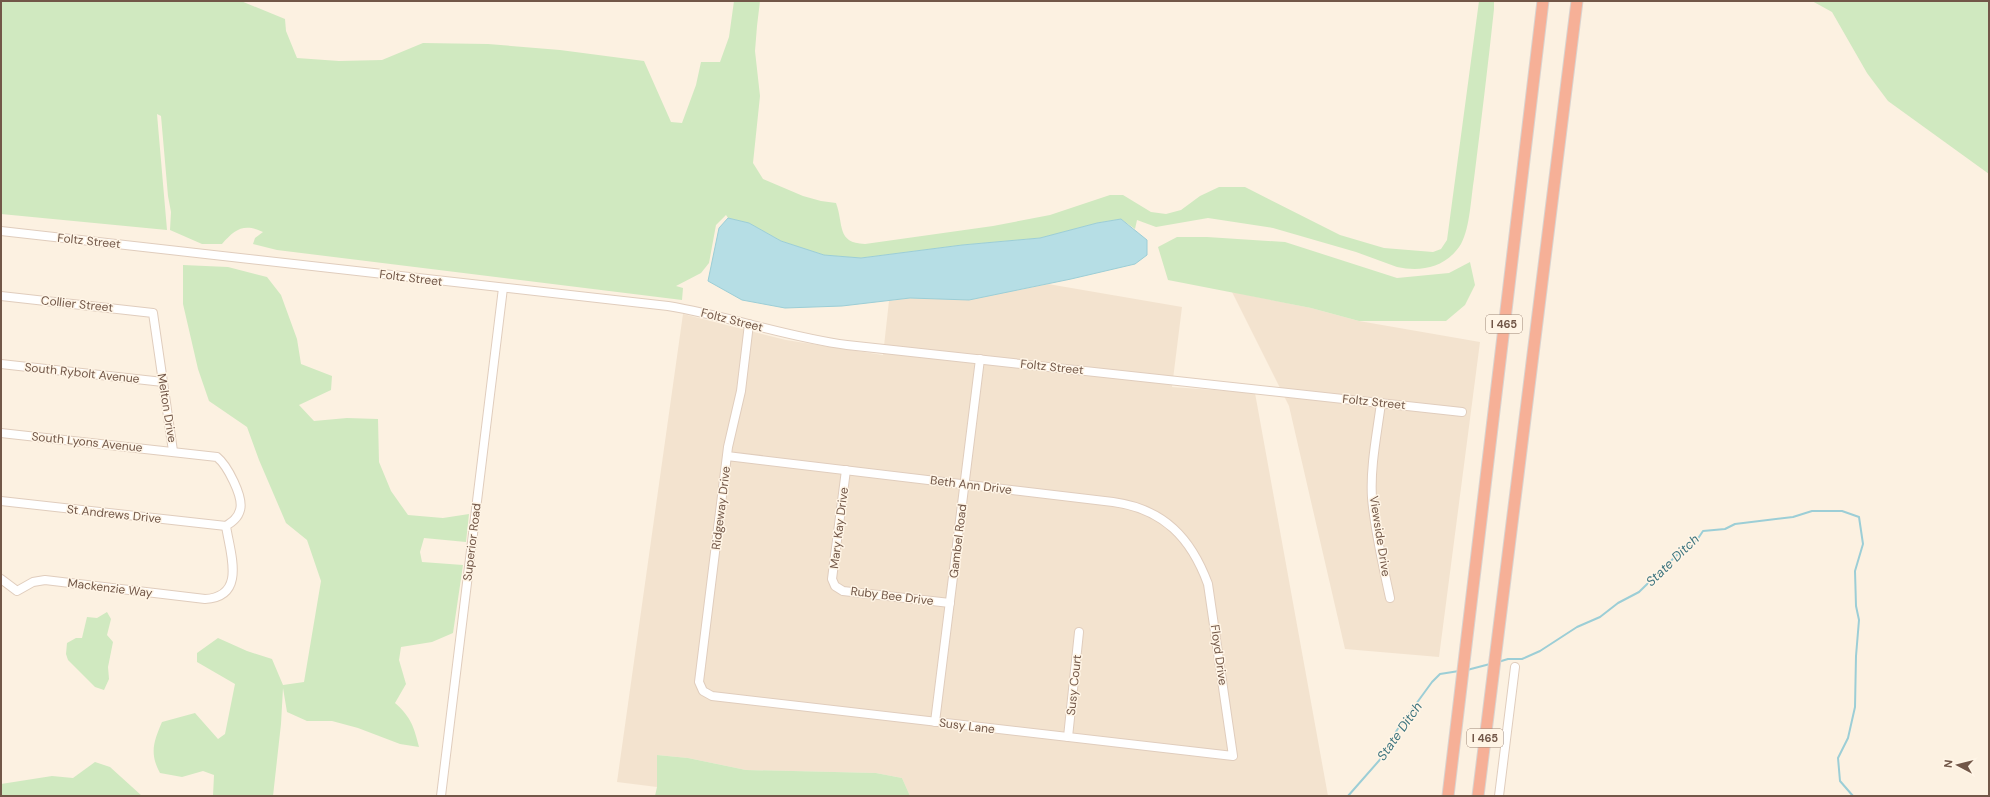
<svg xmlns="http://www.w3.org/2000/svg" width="1990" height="797" font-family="'DM Sans',sans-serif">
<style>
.residential{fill:#f3e3cf}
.green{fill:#d0e9c0}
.water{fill:#b6dee5;stroke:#9cced6}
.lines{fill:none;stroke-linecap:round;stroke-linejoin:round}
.stream{stroke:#9cced6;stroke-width:2}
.minor-casing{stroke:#e0cdbd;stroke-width:10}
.highway-casing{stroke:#dad3cf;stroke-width:13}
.minor{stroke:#fff;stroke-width:8}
.highway{stroke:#f6b097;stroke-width:11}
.labels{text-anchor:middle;stroke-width:3;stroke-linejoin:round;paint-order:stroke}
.shield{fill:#fff5e6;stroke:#9c8677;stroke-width:1}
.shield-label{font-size:11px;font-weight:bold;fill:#725748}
.street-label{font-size:12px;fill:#725748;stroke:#fff5e6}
.water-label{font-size:13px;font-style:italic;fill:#3f757f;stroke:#fff5e6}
</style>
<rect width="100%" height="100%" fill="#fcf1e1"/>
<g class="residential">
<polygon points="1048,284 1182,307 1172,387 1255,393 1328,796 910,796 902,778 876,773 746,770 688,758 657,755 657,787 617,782 683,314 786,340 883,355 889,301 910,298 969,300"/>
<polygon points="1232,292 1311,308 1359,321 1480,342 1439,657 1345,649 1289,406"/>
</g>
<g class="green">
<path d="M1,1H241L285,19L286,31L297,58L339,61L382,60L423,43L488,44L560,50L644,61L671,122L682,123L696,85L701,62H720L729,37L734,1H760L757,26L755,51L760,96L753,163L763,179L803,196L821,201L836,203C844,224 836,243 865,244L993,226L1050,215L1110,195H1123L1151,212L1166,214L1181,210L1200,196L1219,187H1245L1340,235L1384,248L1433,252L1441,249L1447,240L1479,1H1494V9C1488,66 1481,122 1474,179C1471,197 1470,228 1461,244C1446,268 1421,272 1397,267L1356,252L1273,228L1208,218L1156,227L1137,220L1135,229L1121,219L1097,223L1040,238L962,245L861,258L824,255L781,241L749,223L728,218L726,215L716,225L709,263L701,273L676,286L683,288L682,300L277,250L253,244L255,238L263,232C244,223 235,229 222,244H202L170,230L171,212L168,196L161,116L157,114L167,230L1,214Z"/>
<polygon points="1812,1 1989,1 1989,174 1888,101 1867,73 1832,12"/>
<polygon points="1177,237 1207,237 1285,242 1397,278 1449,273 1470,262 1475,285 1465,305 1446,321 1359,321 1311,308 1168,280 1158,247"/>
<path d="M183,265L228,267L267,277L281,295L297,339L301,364L332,376L331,390L299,405L314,421L347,418L378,419L379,462L391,491L408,515L443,518L469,514L466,542L424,538L420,552L422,562L463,565L453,633L432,642L401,647L399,660L406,684L395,703C411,717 414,727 419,747L400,744L358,728L332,721H307L287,712L283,688L281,724L273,796H213L214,775L203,771L182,777L160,773C149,753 154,741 162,722L195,713L218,739L225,734L235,684L197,662V653L218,638L247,651L272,659L283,685L304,682L321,581L307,540L286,523L259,460L247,427L209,401L198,369L183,304Z"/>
<polygon points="107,612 111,619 107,635 113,642 108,667 109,679 104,690 95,687 68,660 66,654 67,643 76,638 82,638 87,617 97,618"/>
<polygon points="657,755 688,758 746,770 876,773 902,778 910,796 655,796 657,787"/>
<polygon points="95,762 110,767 142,796 1,796 1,784 52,776 73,778"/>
</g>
<polygon class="water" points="728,218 749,223 781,241 824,255 861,258 962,245 1040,238 1097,223 1121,219 1147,240 1147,255 1135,264 1071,279 969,300 910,298 842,306 785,308 742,300 708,281 719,228"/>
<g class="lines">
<g class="stream">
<polyline points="1498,662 1508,659 1522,659 1540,651 1577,627 1600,617 1618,603 1639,592 1679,553 1693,544 1699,537 1703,531 1725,529 1735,524 1793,517 1812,511 1842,511 1859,517 1863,544 1855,571 1856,606 1859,620 1856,656 1855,707 1848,738 1838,758 1840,781 1853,796"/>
<polyline points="1467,670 1490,664"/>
<polyline points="1348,796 1384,755 1397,730 1432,682 1440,674 1459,671"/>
</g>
<defs>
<g id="minor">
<path d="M1,231L668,306C729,316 786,337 847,345L1462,412"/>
<polyline points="1,296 153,313 173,451"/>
<polyline points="1,364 163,382"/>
<path d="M1381,403C1377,434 1370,467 1372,498C1375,532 1383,565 1390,598"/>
<path d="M1,433L217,457C227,465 244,497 240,510C238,518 232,522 226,526C230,553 247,597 205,599L45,580L33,582L17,591L1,579"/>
<path d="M727,456L1113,502C1164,509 1191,538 1208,584L1233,756L712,696L703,691L699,682L728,447L741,391L749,324"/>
<polyline points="846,470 832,579 835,586 843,591 950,603"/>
<polyline points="1,501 226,526"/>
<polyline points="935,722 980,359"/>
<polyline points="1068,737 1079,632"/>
<polyline points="441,796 503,288"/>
<polyline points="1499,796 1515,667"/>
</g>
<g id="highway">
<polyline points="1448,796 1543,1"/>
<polyline points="1478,796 1577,1"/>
</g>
</defs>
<use href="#minor" class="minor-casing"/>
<use href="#highway" class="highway-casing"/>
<use href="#minor" class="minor"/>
<use href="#highway" class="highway"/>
</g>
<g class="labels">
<g class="shield">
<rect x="1486" y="315" width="36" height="18" rx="3"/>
<rect x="1467" y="729" width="36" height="18" rx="3"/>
</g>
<g class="shield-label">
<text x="1504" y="328">I 465</text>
<text x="1485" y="742">I 465</text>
</g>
<g class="street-label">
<text transform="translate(89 241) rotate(6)" y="4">Foltz Street</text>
<text transform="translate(411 278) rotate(7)" y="4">Foltz Street</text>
<text transform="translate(77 304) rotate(6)" y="4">Collier Street</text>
<text transform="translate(732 320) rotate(14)" y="4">Foltz Street</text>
<text transform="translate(1052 367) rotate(6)" y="4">Foltz Street</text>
<text transform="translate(82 373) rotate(6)" y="4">South Rybolt Avenue</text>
<text transform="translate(1374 402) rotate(6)" y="4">Foltz Street</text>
<text transform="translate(167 408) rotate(81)" y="4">Melton Drive</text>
<text transform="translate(87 442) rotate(6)" y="4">South Lyons Avenue</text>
<text transform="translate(971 485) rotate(7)" y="4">Beth Ann Drive</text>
<text transform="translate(721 508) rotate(-83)" y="4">Ridgeway Drive</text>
<text transform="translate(114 514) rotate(6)" y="4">St Andrews Drive</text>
<text transform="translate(839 528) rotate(-83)" y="4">Mary Kay Drive</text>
<text transform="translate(1380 536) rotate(81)" y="4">Viewside Drive</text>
<text transform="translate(958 541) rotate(-83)" y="4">Gambel Road</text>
<text transform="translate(472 542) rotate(-83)" y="4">Superior Road</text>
<text transform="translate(110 588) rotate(7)" y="4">Mackenzie Way</text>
<text transform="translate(892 596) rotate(7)" y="4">Ruby Bee Drive</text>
<text transform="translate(1219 655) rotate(82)" y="4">Floyd Drive</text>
<text transform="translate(1074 685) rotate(-84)" y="4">Susy Court</text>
<text transform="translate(967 726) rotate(7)" y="4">Susy Lane</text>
</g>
<g class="water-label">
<text transform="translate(1672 560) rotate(-44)" y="5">State Ditch</text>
<text transform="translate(1399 731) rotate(-55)" y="5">State Ditch</text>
</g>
</g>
<rect width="1990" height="797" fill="none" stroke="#725748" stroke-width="4"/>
<g transform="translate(1958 765) rotate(277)" stroke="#fff5e6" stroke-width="3" paint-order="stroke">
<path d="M0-3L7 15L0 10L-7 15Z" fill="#725748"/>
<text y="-6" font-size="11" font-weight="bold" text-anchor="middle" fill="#725748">N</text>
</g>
</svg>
